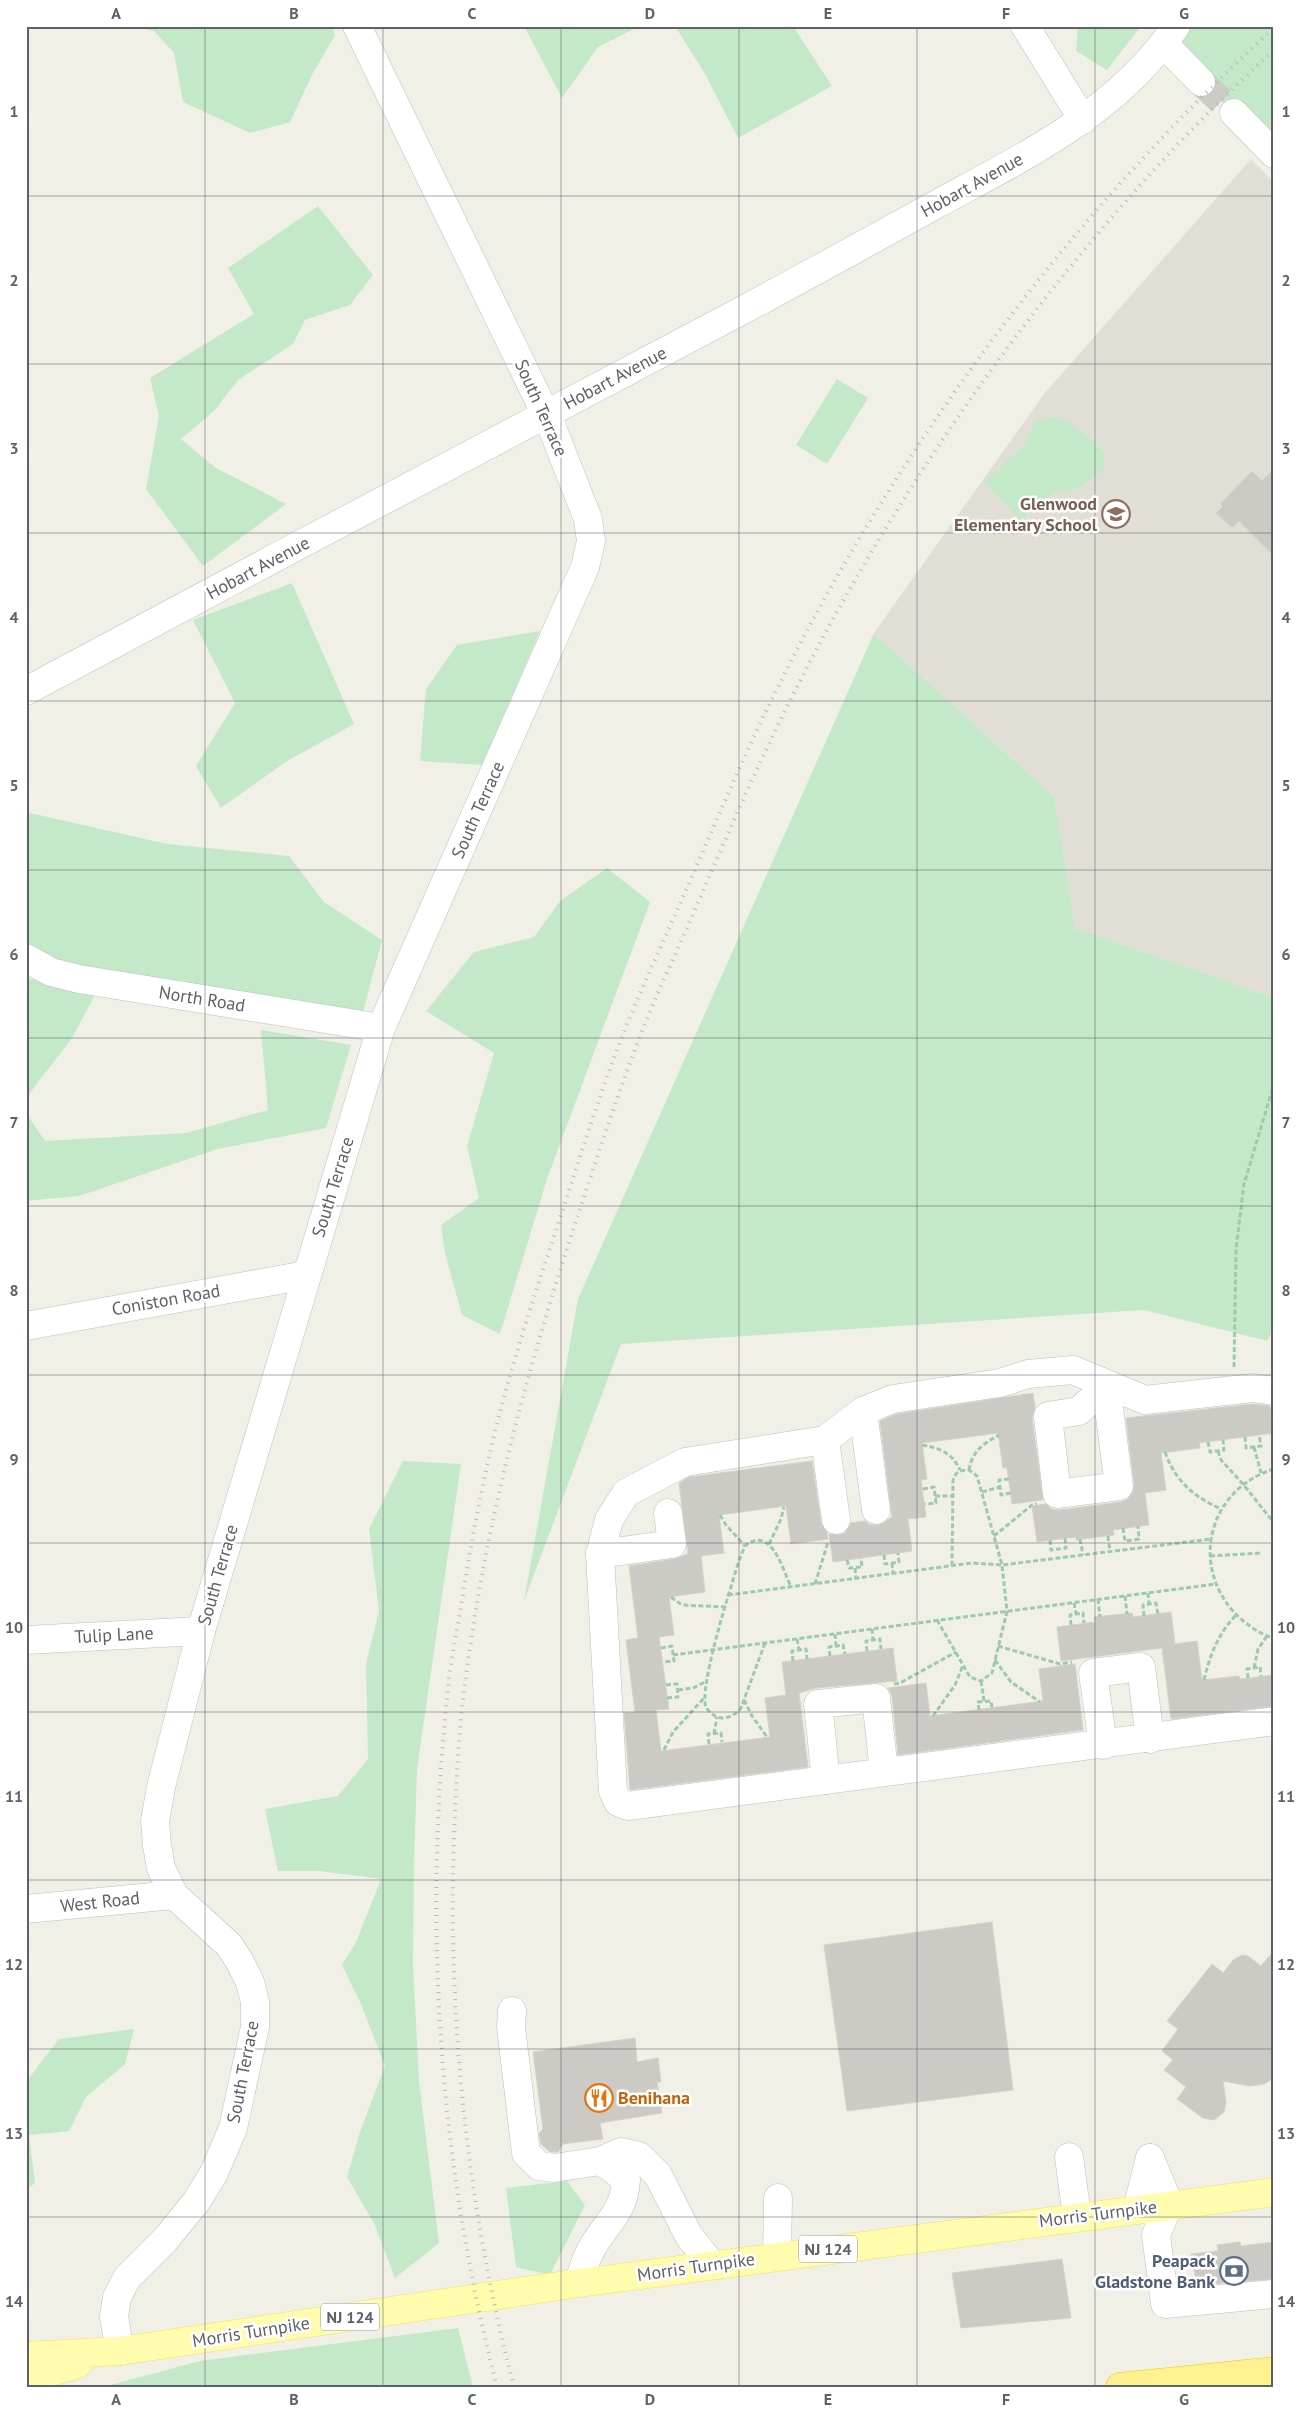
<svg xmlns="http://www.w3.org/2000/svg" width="1300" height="2413" font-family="'PT Sans',sans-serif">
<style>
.education{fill:#e1dfd5}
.green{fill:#c3e9c8}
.building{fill:#cccac4;stroke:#d6d3c5}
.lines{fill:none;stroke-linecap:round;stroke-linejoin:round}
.minor-tunnel{stroke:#ccccc7;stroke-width:28;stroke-dasharray:28 14;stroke-linecap:butt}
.minor-casing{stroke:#bbbec3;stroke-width:29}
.major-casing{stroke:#f6de5b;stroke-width:29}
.highway-casing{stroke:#f8c900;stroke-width:29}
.path{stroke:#9ccaaf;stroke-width:3;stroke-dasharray:5 2.5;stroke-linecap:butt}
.minor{stroke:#fff;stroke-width:28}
.major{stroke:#fffcae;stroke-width:28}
.highway{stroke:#fff190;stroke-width:28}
.rail{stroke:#b8b8b9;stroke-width:4;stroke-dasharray:1 6;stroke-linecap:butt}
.grid{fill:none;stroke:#5e6168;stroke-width:1;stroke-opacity:0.55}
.labels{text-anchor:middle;stroke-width:5;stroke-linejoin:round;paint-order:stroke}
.shield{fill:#fff;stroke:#8e9095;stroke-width:1}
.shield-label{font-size:16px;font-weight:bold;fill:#5e6168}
.street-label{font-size:18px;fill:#5e6168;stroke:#fff}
.education-label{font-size:18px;font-weight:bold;fill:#785e54;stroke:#fff;text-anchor:end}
.food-label{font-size:18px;font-weight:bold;fill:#c56008;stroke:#fff;text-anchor:start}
.service-label{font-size:18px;font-weight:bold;fill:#4e5e75;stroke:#fff;text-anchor:end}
.neatline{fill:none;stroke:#5e6168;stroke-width:2}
.grid-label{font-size:16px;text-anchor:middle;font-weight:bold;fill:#5e6168}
</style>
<rect width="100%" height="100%" fill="#f1f0e7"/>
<polygon class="education" points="1251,159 1274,183 1274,998 1075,928 1054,797 874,633 1044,394"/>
<g class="green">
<polygon points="131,26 332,26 335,35 313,73 290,122 250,133 183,102 174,53 154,31"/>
<polygon points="524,26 640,26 598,47 562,98"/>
<polygon points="675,26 793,26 832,86 738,138 705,74"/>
<polygon points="1078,26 1141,26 1107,70 1076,51"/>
<polygon points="1178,26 1274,26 1274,154 1164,44"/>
<polygon points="318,206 373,275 350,305 305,320 293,344 238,380 214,411 181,439 216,468 286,504 203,566 146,489 159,416 150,378 254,314 228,268"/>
<polygon points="837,379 868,398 827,464 796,445"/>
<path d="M1055,417C1077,425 1090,436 1105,454L1104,469C1088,482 1076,493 1055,492L1020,520L984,482L1025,444L1035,421Z"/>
<polygon points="292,583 354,724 287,761 221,808 196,766 235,703 193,620"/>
<polygon points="540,631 482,765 420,761 426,689 457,645"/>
<polygon points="874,633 1054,797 1075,928 1274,998 1274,1328 1267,1341 1144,1310 621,1344 524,1601 578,1299"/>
<polygon points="26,812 167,844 289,856 324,902 382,940 363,1012 59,968 26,943"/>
<polygon points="607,868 650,902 547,1179 500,1334 462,1315 445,1253 441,1225 479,1198 467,1146 494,1053 426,1011 474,952 534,937 560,901"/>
<polygon points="26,978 96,993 72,1038 26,1098"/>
<polygon points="261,1030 351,1045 326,1128 218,1149 79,1196 26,1201 26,1113 45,1141 186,1133 268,1110"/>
<polygon points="403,1461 461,1464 417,1769 414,1864 413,1965 419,2081 439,2243 395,2278 375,2225 347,2177 360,2132 385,2066 361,2004 342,1965 356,1942 381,1879 320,1871 278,1871 265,1809 338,1796 368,1759 366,1664 379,1611 369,1529"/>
<polygon points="134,2029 125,2064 86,2097 69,2131 29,2135 35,2183 26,2190 26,2082 59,2039"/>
<polygon points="567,2181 585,2205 550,2275 516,2267 506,2188"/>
<polygon points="458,2328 473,2387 103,2387 200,2361"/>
</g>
<g class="building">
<polygon points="1274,469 1274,556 1239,521 1232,528 1216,513 1223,506 1220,504 1252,471 1262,481"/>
<polygon points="1033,1393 1035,1408 1032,1418 1043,1500 1012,1504 1007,1468 1003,1468 998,1433 922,1443 927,1479 921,1480 926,1517 908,1519 912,1551 833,1562 829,1534 838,1535 845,1533 851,1523 865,1521 870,1525 879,1525 892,1517 880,1421 897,1414"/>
<polygon points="1253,1404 1270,1406 1274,1433 1199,1443 1200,1448 1161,1453 1166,1490 1145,1493 1149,1525 1113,1530 1114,1535 1076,1540 1076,1537 1037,1542 1032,1506 1046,1504 1051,1509 1059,1510 1121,1502 1128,1499 1133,1492 1134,1484 1126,1418"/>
<polygon points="812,1461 821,1522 827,1532 828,1539 791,1544 786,1506 719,1515 724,1553 701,1556 705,1592 669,1597 674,1635 659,1637 669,1709 656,1710 661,1751 770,1737 765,1698 786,1695 782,1662 893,1648 897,1681 816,1688 799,1693 808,1767 630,1790 624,1713 635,1712 626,1640 638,1638 629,1566 674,1559 688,1554 679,1483 689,1477"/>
<polygon points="1171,1612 1175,1644 1197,1641 1202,1680 1239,1676 1240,1679 1274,1675 1274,1706 1171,1719 1162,1648 1061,1661 1057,1627 1095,1622 1094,1617 1132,1613 1133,1617"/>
<polygon points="1075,1664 1083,1730 898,1755 892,1696 888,1688 926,1683 930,1716 1043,1701 1039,1669"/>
<polygon points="992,1922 1013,2090 847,2111 824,1945"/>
<polygon points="1274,1951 1274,2078 1264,2084 1250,2086 1223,2081 1226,2102 1224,2112 1214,2120 1203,2118 1177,2099 1186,2087 1164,2070 1173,2060 1162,2051 1178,2029 1167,2021 1212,1964 1223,1973 1233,1960 1242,1955 1248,1956 1261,1966"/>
<polygon points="635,2038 637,2062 658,2058 661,2082 657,2082 662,2113 600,2123 603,2139 563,2144 558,2152 550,2152 541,2144 539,2133 543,2129 533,2052"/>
<polygon points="1240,2242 1241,2246 1274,2242 1274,2279 1197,2285 1191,2254 1218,2251 1217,2245"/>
<polygon points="1062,2259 1071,2318 961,2328 952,2273"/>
</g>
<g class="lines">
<polyline class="minor-tunnel" points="1201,82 1234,113"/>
<defs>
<g id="minor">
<polyline points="1025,26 1083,120"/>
<polyline points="1164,44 1201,82"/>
<polyline points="1234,113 1274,154"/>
<path d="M26,691C264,562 504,438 743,310C808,275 872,240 937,204C1025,156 1118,112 1176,26"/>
<polyline points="26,958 51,972 79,979 381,1028"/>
<polyline points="26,1326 306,1275"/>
<polygon points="1106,1386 1119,1486 1057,1494 1048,1416 1079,1411"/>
<polyline points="1274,1391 1253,1388 1145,1400 1073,1370 1028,1374 1000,1383 893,1399 863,1411 825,1440 685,1462 626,1493 609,1520 600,1554 613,1791 618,1802 628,1806 1274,1721"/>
<polyline points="863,1411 876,1510"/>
<polyline points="825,1440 836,1520"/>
<polyline points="600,1554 672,1544 668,1513"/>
<polyline points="26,1640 201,1631"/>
<polyline points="1103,1745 1093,1673 1141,1667 1150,1739"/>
<polyline points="826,1780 818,1704 876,1698 884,1772"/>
<polyline points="26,1909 174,1895"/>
<polyline points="512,2011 511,2027 526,2153 539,2166 554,2168 600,2161 621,2152 639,2156 658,2175 689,2236 712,2265"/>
<polyline points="1069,2157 1077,2216"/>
<polyline points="1150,2158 1169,2204 1156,2235 1165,2304 1274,2294"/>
<polyline points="1137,2209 1150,2158"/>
<polyline points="777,2256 778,2198"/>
<path d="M579,2283C582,2270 586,2258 593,2246C608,2221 624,2212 626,2180L613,2169L600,2161"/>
<polyline points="120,2351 114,2317 117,2297 127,2278 165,2240 196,2202 214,2173 233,2128 255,2027 255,2002 250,1982 240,1962 229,1945 174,1895 161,1868 157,1845 155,1821 161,1787 201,1631 381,1028 585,567 591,541 588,519 551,425 357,26"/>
</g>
<g id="major">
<polyline points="26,2356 120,2351 579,2283 1274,2192"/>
<polyline points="26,2379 78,2364"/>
</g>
<polyline id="highway" points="1120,2387 1274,2371"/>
</defs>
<use href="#minor" class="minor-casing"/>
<use href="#major" class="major-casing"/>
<use href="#highway" class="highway-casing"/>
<g class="path">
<polyline points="1234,1367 1236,1249 1244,1184 1274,1084"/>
<polyline points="1245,1437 1246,1448 1261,1446 1259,1435"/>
<polyline points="1208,1442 1210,1452 1224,1450 1223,1440"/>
<path d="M922,1445C940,1448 952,1453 960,1470"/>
<polyline points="1254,1447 1261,1473"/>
<polyline points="1218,1451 1221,1460 1243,1484 1274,1523"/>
<path d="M1165,1452C1176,1482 1193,1496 1221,1509"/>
<path d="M1274,1469C1206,1490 1188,1571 1241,1619C1251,1627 1261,1635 1274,1638"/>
<path d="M969,1470C972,1451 983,1444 999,1435"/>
<polyline points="1009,1479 999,1480 1001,1495 1011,1493"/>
<polyline points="923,1489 934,1487 936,1503 925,1504"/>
<polyline points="982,1492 1000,1487"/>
<polyline points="935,1496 953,1496"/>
<polyline points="720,1515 726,1525 745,1546"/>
<polyline points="1123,1528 1125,1541 1139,1539 1138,1526"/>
<polyline points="994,1536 1032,1505 1037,1504"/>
<polyline points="1108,1536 1110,1552"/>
<polyline points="1080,1539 1083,1555"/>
<polyline points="1050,1540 1051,1550 1066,1548 1065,1538"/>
<polyline points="769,1544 781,1519 784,1507"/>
<polyline points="884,1555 885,1564 899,1562 898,1553"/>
<polyline points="1210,1556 1262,1553"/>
<polyline points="847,1560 849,1568 862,1567 861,1558"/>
<polyline points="892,1563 893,1574"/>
<polyline points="855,1568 856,1579"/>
<polyline points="815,1584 828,1542"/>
<polyline points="1148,1593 1149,1604"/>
<polyline points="728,1595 972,1563 1002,1565 1211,1539"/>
<polyline points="1125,1596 1127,1614"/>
<polyline points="671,1597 682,1605 725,1607"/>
<polyline points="1098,1599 1100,1617"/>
<polyline points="1074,1603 1076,1614"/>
<polyline points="1144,1616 1143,1605 1156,1603 1158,1614"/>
<path d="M937,1620L970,1677L981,1681L992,1673L1007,1611L1002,1565L977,1476L969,1470C960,1470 955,1472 953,1481L952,1566"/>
<polyline points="1071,1625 1070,1615 1083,1613 1084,1623"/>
<polyline points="872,1629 873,1641"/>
<polyline points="835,1634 836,1646"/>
<polyline points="797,1639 799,1650"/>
<path d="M765,1643L741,1708C735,1715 727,1720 717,1717C713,1715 708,1711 706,1707C699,1692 725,1605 731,1587C735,1573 739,1559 745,1546C771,1524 783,1570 791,1587"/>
<polyline points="998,1646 1060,1664 1072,1662"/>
<polyline points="661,1648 672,1646 674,1661 663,1662"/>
<polyline points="867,1651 866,1641 880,1639 881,1649"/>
<polyline points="673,1655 1216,1584"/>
<polyline points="830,1656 829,1647 843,1645 845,1654"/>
<polyline points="995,1660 1011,1682 1040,1702"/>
<polyline points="793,1661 792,1651 806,1649 807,1659"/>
<polyline points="1254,1668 1258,1649 1267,1636"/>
<polyline points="1248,1678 1247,1669 1260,1667 1261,1676"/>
<path d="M1204,1680C1210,1655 1218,1634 1236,1615"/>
<polyline points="981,1681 984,1701"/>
<polyline points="894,1684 900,1683 956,1652"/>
<polyline points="666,1685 677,1684 678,1697 667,1698"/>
<polyline points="678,1690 693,1688 707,1681"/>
<polyline points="744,1700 752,1716 767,1737"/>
<polyline points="979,1710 978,1702 991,1701 992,1708"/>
<polyline points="933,1716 955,1685 963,1665"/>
<polyline points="714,1734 717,1717"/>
<polyline points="709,1744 708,1734 721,1733 722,1742"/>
<polyline points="664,1750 673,1732 704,1698"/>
</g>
<use href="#minor" class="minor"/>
<use href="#major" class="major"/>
<use href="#highway" class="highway"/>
<g class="rail">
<path d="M497,2387C438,2159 423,1923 448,1689C450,1663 456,1638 460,1612C470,1548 482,1483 498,1420C516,1349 540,1279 563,1209C583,1147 603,1084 627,1024C647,976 669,929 690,881C714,826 738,770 764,715C887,461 1065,218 1274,28"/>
<path d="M514,2387C465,2199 446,2006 455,1813C457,1770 459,1726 465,1684C485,1525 526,1373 576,1221C596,1160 616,1099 639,1039C654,999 673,960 690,921C719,854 748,786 780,721C898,479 1074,232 1274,50"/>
</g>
</g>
<path class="grid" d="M205,26V2387M383,26V2387M561,26V2387M739,26V2387M917,26V2387M1095,26V2387M26,196H1274M26,364H1274M26,533H1274M26,701H1274M26,870H1274M26,1038H1274M26,1206H1274M26,1375H1274M26,1543H1274M26,1712H1274M26,1880H1274M26,2049H1274M26,2217H1274"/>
<defs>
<symbol id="school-ring" viewBox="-11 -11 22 22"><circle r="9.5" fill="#fff" stroke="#8d6e63" stroke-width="1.5"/><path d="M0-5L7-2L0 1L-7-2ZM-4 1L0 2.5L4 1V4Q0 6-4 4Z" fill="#8d6e63"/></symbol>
<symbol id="restaurant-ring" viewBox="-11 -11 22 22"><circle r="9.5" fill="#fff" stroke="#e8710a" stroke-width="1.5"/><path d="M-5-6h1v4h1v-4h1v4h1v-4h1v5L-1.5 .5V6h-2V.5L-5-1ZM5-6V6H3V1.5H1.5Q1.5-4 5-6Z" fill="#e8710a"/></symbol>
<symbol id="bank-ring" viewBox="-11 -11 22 22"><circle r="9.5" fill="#fff" stroke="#5c6f8a" stroke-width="1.5"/><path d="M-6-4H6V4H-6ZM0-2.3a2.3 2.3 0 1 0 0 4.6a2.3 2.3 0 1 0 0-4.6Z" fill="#5c6f8a"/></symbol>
</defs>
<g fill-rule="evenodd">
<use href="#school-ring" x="1100" y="498" width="32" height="32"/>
<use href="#restaurant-ring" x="583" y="2082" width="32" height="32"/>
<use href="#bank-ring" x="1218" y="2255" width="32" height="32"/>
</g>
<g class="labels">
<g class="shield">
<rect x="799" y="2235.5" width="58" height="27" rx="4"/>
<rect x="321" y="2303.5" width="58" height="27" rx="4"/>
</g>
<g class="shield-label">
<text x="828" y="2255">NJ 124</text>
<text x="350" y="2323">NJ 124</text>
</g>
<g class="street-label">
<text transform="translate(972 185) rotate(-29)" y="6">Hobart Avenue</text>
<text transform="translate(615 378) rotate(-28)" y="6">Hobart Avenue</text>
<text transform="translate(541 408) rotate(66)" y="6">South Terrace</text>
<text transform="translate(258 568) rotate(-28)" y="6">Hobart Avenue</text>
<text transform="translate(478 810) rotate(-66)" y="6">South Terrace</text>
<text transform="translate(202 999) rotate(9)" y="6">North Road</text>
<text transform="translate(333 1187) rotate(-73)" y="6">South Terrace</text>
<text transform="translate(166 1300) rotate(-10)" y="6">Coniston Road</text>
<text transform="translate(218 1575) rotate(-74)" y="6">South Terrace</text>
<text transform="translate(114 1635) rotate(-3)" y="6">Tulip Lane</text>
<text transform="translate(100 1902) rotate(-6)" y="6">West Road</text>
<text transform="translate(243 2072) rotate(-79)" y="6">South Terrace</text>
<text transform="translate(1098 2214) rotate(-7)" y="6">Morris Turnpike</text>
<text transform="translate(696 2267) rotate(-8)" y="6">Morris Turnpike</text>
<text transform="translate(251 2332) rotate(-9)" y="6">Morris Turnpike</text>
</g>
<g class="education-label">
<text x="1097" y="510">Glenwood<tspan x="1097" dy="21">Elementary School</tspan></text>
</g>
<g class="food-label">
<text x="618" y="2104">Benihana</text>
</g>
<g class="service-label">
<text x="1215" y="2267">Peapack<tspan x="1215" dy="21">Gladstone Bank</tspan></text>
</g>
</g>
<rect width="1300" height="2413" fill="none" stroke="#ffffff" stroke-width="55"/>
<rect x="28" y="28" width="1244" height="2358" class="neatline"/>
<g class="grid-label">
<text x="116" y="19">A</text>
<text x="294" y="19">B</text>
<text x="472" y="19">C</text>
<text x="650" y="19">D</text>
<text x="828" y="19">E</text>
<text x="1006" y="19">F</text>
<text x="1184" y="19">G</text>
<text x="14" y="117">1</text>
<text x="1286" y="117">1</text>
<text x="14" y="286">2</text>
<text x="1286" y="286">2</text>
<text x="14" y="454">3</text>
<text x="1286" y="454">3</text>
<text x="14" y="623">4</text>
<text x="1286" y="623">4</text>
<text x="14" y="791">5</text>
<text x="1286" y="791">5</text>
<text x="14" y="960">6</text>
<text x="1286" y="960">6</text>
<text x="14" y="1128">7</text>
<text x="1286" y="1128">7</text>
<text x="14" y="1296">8</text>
<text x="1286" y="1296">8</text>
<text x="14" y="1465">9</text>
<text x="1286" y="1465">9</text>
<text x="14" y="1633">10</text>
<text x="1286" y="1633">10</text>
<text x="14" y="1802">11</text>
<text x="1286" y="1802">11</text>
<text x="14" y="1970">12</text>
<text x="1286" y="1970">12</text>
<text x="14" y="2139">13</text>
<text x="1286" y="2139">13</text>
<text x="14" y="2307">14</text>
<text x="1286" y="2307">14</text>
<text x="116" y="2405">A</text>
<text x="294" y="2405">B</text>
<text x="472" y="2405">C</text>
<text x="650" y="2405">D</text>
<text x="828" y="2405">E</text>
<text x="1006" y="2405">F</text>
<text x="1184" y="2405">G</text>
</g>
</svg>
